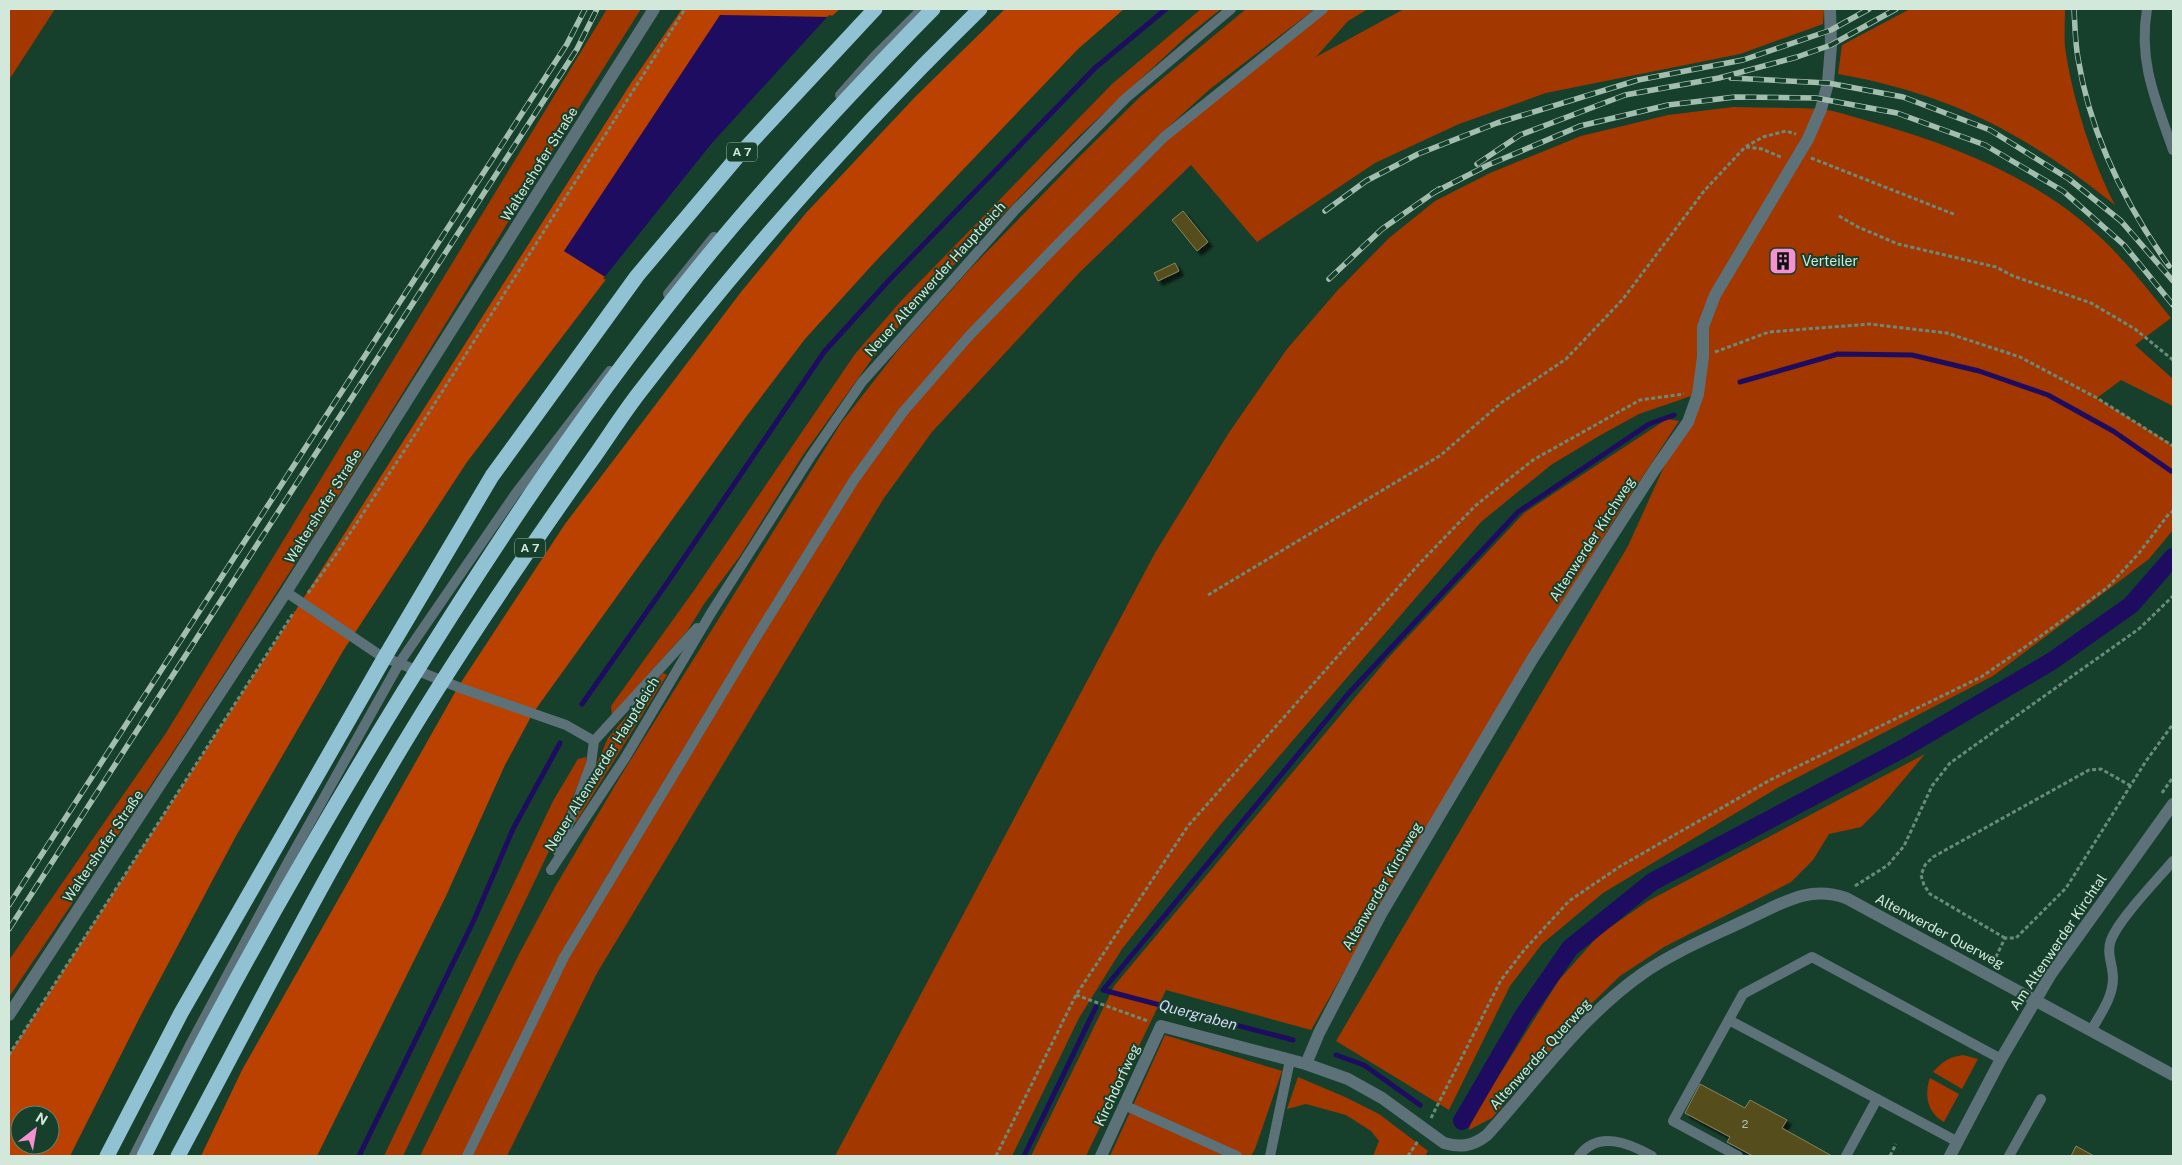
<svg xmlns="http://www.w3.org/2000/svg" width="2182" height="1165" font-family="'Public Sans',sans-serif">
<style>
.green{fill:#a23800}
.forest{fill:#bb4100;fill-rule:evenodd}
.water{fill:#1e0c61}
.pier{fill:#163f2c}
.lines{fill:none;stroke-linecap:round;stroke-linejoin:round}
.stream{stroke:#1e0c61;stroke-width:5}
.canal{stroke:#1e0c61;stroke-width:18}
.building{fill:#554e1e;stroke:#89845b;filter:url(#shadow)}
.path{stroke:#6a8a7a;stroke-width:3;stroke-dasharray:4 2.5;stroke-linecap:butt}
.lane{stroke:#5d7178;stroke-width:10}
.street{stroke:#5d7178;stroke-width:12}
.highway{stroke:#90c2d3;stroke-width:15}
.rail-casing{stroke:#a3beaf;stroke-width:5.5}
.rail{stroke:#163f2c;stroke-width:4;stroke-dasharray:11;stroke-linecap:butt}
.labels{text-anchor:middle;stroke-width:4;stroke-linejoin:round;paint-order:stroke}
.number-label{font-size:11px;fill:#b3c2ac}
.shield{fill:#163f2c;stroke:#9ab5a6;stroke-width:1}
.shield-label{font-size:12px;font-weight:bold;fill:#d2e8db}
.street-label{font-size:14px;fill:#d2e8db;stroke:#163f2c}
.poi-label{font-size:14px;fill:#d2e8db;stroke:#163f2c;text-anchor:start}
.water-label{font-size:15px;font-style:italic;fill:#d6d9f6;stroke:#163f2c}
</style>
<defs>
<filter id="shadow"><feDropShadow dx="4.5" dy="4.5" stdDeviation="1" flood-color="#0009"/></filter>
</defs>
<rect width="100%" height="100%" fill="#163f2c"/>
<g class="green">
<polygon points="9,9 55,9 9,80"/>
<path d="M607,9H641C546,158 455,310 361,460C247,641 129,820 9,997V960L166,733Z"/>
<polygon points="1201,9 1221,9 1187,36 1077,138 927,293 872,359 803,455 740,556 704,604 688,630 612,715 611,706 695,589 855,354 901,301 1112,84"/>
<polygon points="1246,9 1315,9 1210,89 1155,139 968,332 812,541 588,907 559,960 463,1156 420,1156 518,956 555,887 620,777 841,423 898,350 969,270 1077,159 1140,97"/>
<polygon points="1323,9 1368,9 1348,21 1316,57 1404,9 1824,9 1823,24 1740,54 1546,93 1459,124 1375,163 1257,242 1191,165 1079,273 932,432 884,498 597,973 507,1156 467,1156 564,957 755,639 903,412 1164,137"/>
<path d="M1910,9H2065C2065,21 2064,35 2065,47C2072,97 2092,161 2115,205C2026,134 1951,94 1838,74L1842,45Z"/>
<path d="M1733,107C1762,108 1791,107 1820,109C1838,111 1857,118 1875,123C1955,146 2037,178 2099,236C2126,261 2148,290 2171,318L2135,345L2173,379V406L2121,380L2097,398L2170,443L2173,448V530L2149,559L1993,676L1779,787L1603,893L1542,944L1510,986L1449,1110L1336,1041L1628,546L1697,394L1639,414L1599,436L1551,465L1481,522L1220,825L1122,949L1079,1018L1012,1156H835L1155,553L1228,434L1287,349L1337,291L1389,238L1435,201L1490,173L1581,136L1668,115Z"/>
<polygon points="1667,419 1679,421 1609,528 1377,914 1311,1030 1166,990 1086,1156 1031,1156 1114,986 1389,657 1524,513"/>
<polygon points="663,673 667,675 576,822 574,823 572,821 608,738"/>
<polygon points="1925,754 1878,810 1861,827 1829,834 1813,860 1791,882 1664,947 1620,976 1588,1007 1492,1118 1469,1130 1471,1120 1559,980 1599,935 1648,901"/>
<polygon points="586,757 586,765 561,826 403,1156 384,1156 553,801 578,759"/>
<polygon points="1165,1035 1282,1071 1255,1149 1251,1156 1110,1156"/>
<path d="M1963,1055L1978,1059L1962,1089L1933,1072C1942,1062 1949,1057 1963,1055Z"/>
<polygon points="1298,1077 1345,1097 1379,1114 1428,1151 1425,1156 1373,1156 1379,1141 1371,1131 1346,1115 1306,1104 1287,1109"/>
<path d="M1930,1078L1959,1094L1944,1122C1927,1113 1924,1094 1930,1078Z"/>
</g>
<g class="forest">
<path d="M682,9H840L564,251L607,278L467,462L343,651L236,836L142,1013L70,1156H9V1055L301,602L631,83ZM20,1115H50V1145H20Z"/>
<polygon points="1005,9 1124,9 1078,49 873,264 805,339 746,417 533,713 505,765 446,896 317,1156 201,1156 242,1070 458,687 565,524 741,292 806,213 916,96"/>
</g>
<polygon class="water" points="720,15 831,17 717,145 607,278 564,251"/>
<polygon class="pier" points="829,15 833,16 833,19 718,147 651,226 609,280 603,279 712,143"/>
<g class="lines">
<g class="stream">
<polyline points="1740,382 1838,354 1912,355 1979,371 2048,395 2113,431 2171,471"/>
<polyline points="582,704 667,583 824,352 892,277 1095,68 1166,9"/>
<polyline points="1293,1040 1103,990 1348,694 1518,512 1649,424 1674,415"/>
<polyline points="1336,1055 1364,1065 1420,1105"/>
<polyline points="359,1156 474,920 513,829 560,743"/>
<polyline points="1024,1156 1096,1007"/>
</g>
<polyline class="canal" points="1462,1121 1523,1016 1570,948 1652,882 1904,748 2052,661 2131,605 2173,557"/>
</g>
<g class="building">
<polygon points="1183,211 1208,242 1197,251 1172,220"/>
<polygon points="1780,254 1791,261 1786,268 1776,262"/>
<polygon points="1175,263 1179,271 1158,281 1154,273"/>
<polygon points="1700,1084 1745,1108 1750,1100 1787,1120 1782,1128 1832,1156 1753,1156 1727,1142 1730,1137 1685,1113"/>
<polygon points="2076,1146 2094,1156 2071,1156"/>
</g>
<g class="lines">
<g class="path">
<polyline points="1746,147 1762,149 1783,158"/>
<polyline points="1811,158 1956,215"/>
<polyline points="1839,216 1858,227 1898,244 1996,267 2013,276 2091,303 2135,329 2173,360"/>
<polyline points="1715,352 1769,332 1870,324 1947,333 2020,357 2097,398 2173,446"/>
<polyline points="308,593 337,553 414,436 685,9"/>
<polyline points="1208,595 1441,455 1501,403 1566,359 1623,299 1704,191 1745,147 1763,137 1786,131 1796,134"/>
<polyline points="2162,793 2173,777"/>
<polyline points="1855,886 1888,865 1904,846 1932,786 1950,763 2140,628 2173,596"/>
<polyline points="2005,938 1930,894 1924,885 1921,875 1925,865 1933,857 2089,770 2101,769 2131,786"/>
<polyline points="1993,963 2005,938 2016,938 2066,888 2146,761 2173,724"/>
<polyline points="1076,995 1148,1021"/>
<polyline points="9,1055 294,612"/>
<polyline points="1431,1118 1501,980 1525,949 1569,901 1619,867 1770,780 1981,677 2038,638 2108,587 2139,553 2168,515 2173,511"/>
<polyline points="996,1156 1076,995 1188,826 1419,564 1475,506 1533,460 1640,400 1684,394"/>
<polyline points="1408,1156 1418,1141"/>
<polyline points="1890,1156 1896,1144"/>
</g>
<g class="lane">
<path d="M2147,9C2138,62 2156,101 2173,150"/>
<polyline points="840,95 874,57 922,9"/>
<polyline points="668,294 714,237"/>
<polyline points="286,592 381,656 463,689 566,725 594,741"/>
<polyline points="558,852 591,764 594,741 697,628"/>
<polyline points="551,870 625,758 711,613 811,456 862,382 1015,210 1126,98 1231,9"/>
<polyline points="1729,1020 1958,1142"/>
<path d="M2091,1031C2100,1014 2113,998 2113,978C2113,965 2106,953 2111,940C2119,919 2157,880 2173,861"/>
<polyline points="1124,1105 1237,1156"/>
<polyline points="134,1156 192,1041 288,862 400,662 516,493 610,371"/>
<polyline points="467,1156 564,957 755,639 854,480 903,412 969,336 1054,248 1164,137 1323,9"/>
<polyline points="1270,1156 1290,1060"/>
<path d="M1579,1156C1598,1130 1629,1143 1652,1156"/>
<polyline points="1738,1156 1673,1121 1743,994 1812,957 2001,1059"/>
<polyline points="1846,1156 1877,1099"/>
<polyline points="2009,1156 2041,1099"/>
</g>
<g class="street">
<polyline points="9,1015 286,592 654,9"/>
<polyline points="1306,1064 1319,1033 1381,914 1533,658 1655,469 1688,422 1698,394 1703,357 1703,327 1715,295 1808,139 1821,109 1828,83 1831,45 1830,9"/>
<path d="M1101,1156L1161,1026L1306,1064L1348,1079L1382,1098L1444,1143C1461,1148 1473,1146 1487,1135C1537,1080 1581,1017 1642,974C1675,951 1713,936 1750,918C1783,903 1808,885 1846,898L2173,1075"/>
<polyline points="1950,1156 2001,1059 2051,974 2173,804"/>
</g>
<g class="highway">
<polyline points="107,1156 181,1013 386,655 492,476 637,276 739,155 875,9"/>
<path d="M144,1156C222,999 309,846 401,696C494,545 593,396 706,258C777,172 854,89 933,9"/>
<path d="M178,1156C261,1001 341,842 435,693C484,615 536,539 589,464C607,439 623,413 642,389C745,255 859,127 980,9"/>
</g>
<defs>
<g id="rail">
<path d="M2074,9C2075,25 2075,42 2078,58C2090,134 2125,204 2169,266"/>
<polyline points="1731,78 1828,83 1903,97 1990,130 2069,179 2121,221 2173,281"/>
<polyline points="1477,164 1520,135 1625,95 1719,78 1797,57 1831,45 1896,9"/>
<polyline points="1433,193 1488,165 1580,126 1668,105 1735,97 1816,98 1897,113 1985,145 2063,191 2124,245 2173,305"/>
<polyline points="1325,211 1366,181 1418,154 1497,123 1638,80 1743,60 1831,30 1869,9"/>
<polyline points="1329,279 1382,229 1439,189"/>
<polyline points="9,905 567,44 585,9"/>
<polyline points="9,929 577,49 597,9"/>
</g>
</defs>
<use href="#rail" class="rail-casing"/>
<use href="#rail" class="rail"/>
</g>
<defs>
<symbol id="building-square" viewBox="-11 -11 22 22"><rect x="-9" y="-9" width="18" height="18" rx="4" fill="#f491d3" stroke="#163f2c"/><path d="M-4-6H4V6H1V3H-1V6H-4ZM-2.5-4.3h1.7v1.8h-1.7ZM.8-4.3h1.7v1.8H.8ZM-2.5-1h1.7V.8h-1.7ZM.8-1h1.7V.8H.8Z" fill="#111"/></symbol>
</defs>
<g fill-rule="evenodd">
<use href="#building-square" x="1767" y="245" width="32" height="32"/>
</g>
<g class="labels">
<g class="number-label">
<text x="1745" y="1128">2</text>
</g>
<g class="shield">
<rect x="727" y="142.5" width="30" height="19" rx="4"/>
<rect x="515" y="538.5" width="30" height="19" rx="4"/>
</g>
<g class="shield-label">
<text x="742" y="156">A 7</text>
<text x="530" y="552">A 7</text>
</g>
<g class="street-label">
<text transform="translate(539 164) rotate(-58)" y="5">Waltershofer Straße</text>
<text transform="translate(935 279) rotate(-48)" y="5">Neuer Altenwerder Hauptdeich</text>
<text transform="translate(323 506) rotate(-58)" y="5">Waltershofer Straße</text>
<text transform="translate(1592 539) rotate(-57)" y="5">Altenwerder Kirchweg</text>
<text transform="translate(602 764) rotate(-58)" y="5">Neuer Altenwerder Hauptdeich</text>
<text transform="translate(103 846) rotate(-56)" y="5">Waltershofer Straße</text>
<text transform="translate(1382 886) rotate(-60)" y="5">Altenwerder Kirchweg</text>
<text transform="translate(1940 931) rotate(28)" y="5">Altenwerder Querweg</text>
<text transform="translate(2058 942) rotate(-56)" y="5">Am Altenwerder Kirchtal</text>
<text transform="translate(1540 1054) rotate(-48)" y="5">Altenwerder Querweg</text>
<text transform="translate(1117 1085) rotate(-65)" y="5">Kirchdorfweg</text>
</g>
<g class="poi-label">
<text x="1802" y="266">Verteiler</text>
</g>
<g class="water-label">
<text transform="translate(1198 1015) rotate(15)" y="5">Quergraben</text>
</g>
</g>
<rect width="2182" height="1165" fill="none" stroke="#d2e8db" stroke-width="20"/>
<g transform="translate(35 1130) rotate(31)"><circle r="24" fill="#163f2c" stroke="#618372"/>
<path d="M0-4L9 19L0 12L-9 19Z" fill="#f491d3"/>
<text y="-8" font-size="14" font-weight="bold" text-anchor="middle" fill="#d2e8db">N</text>
</g>
</svg>
